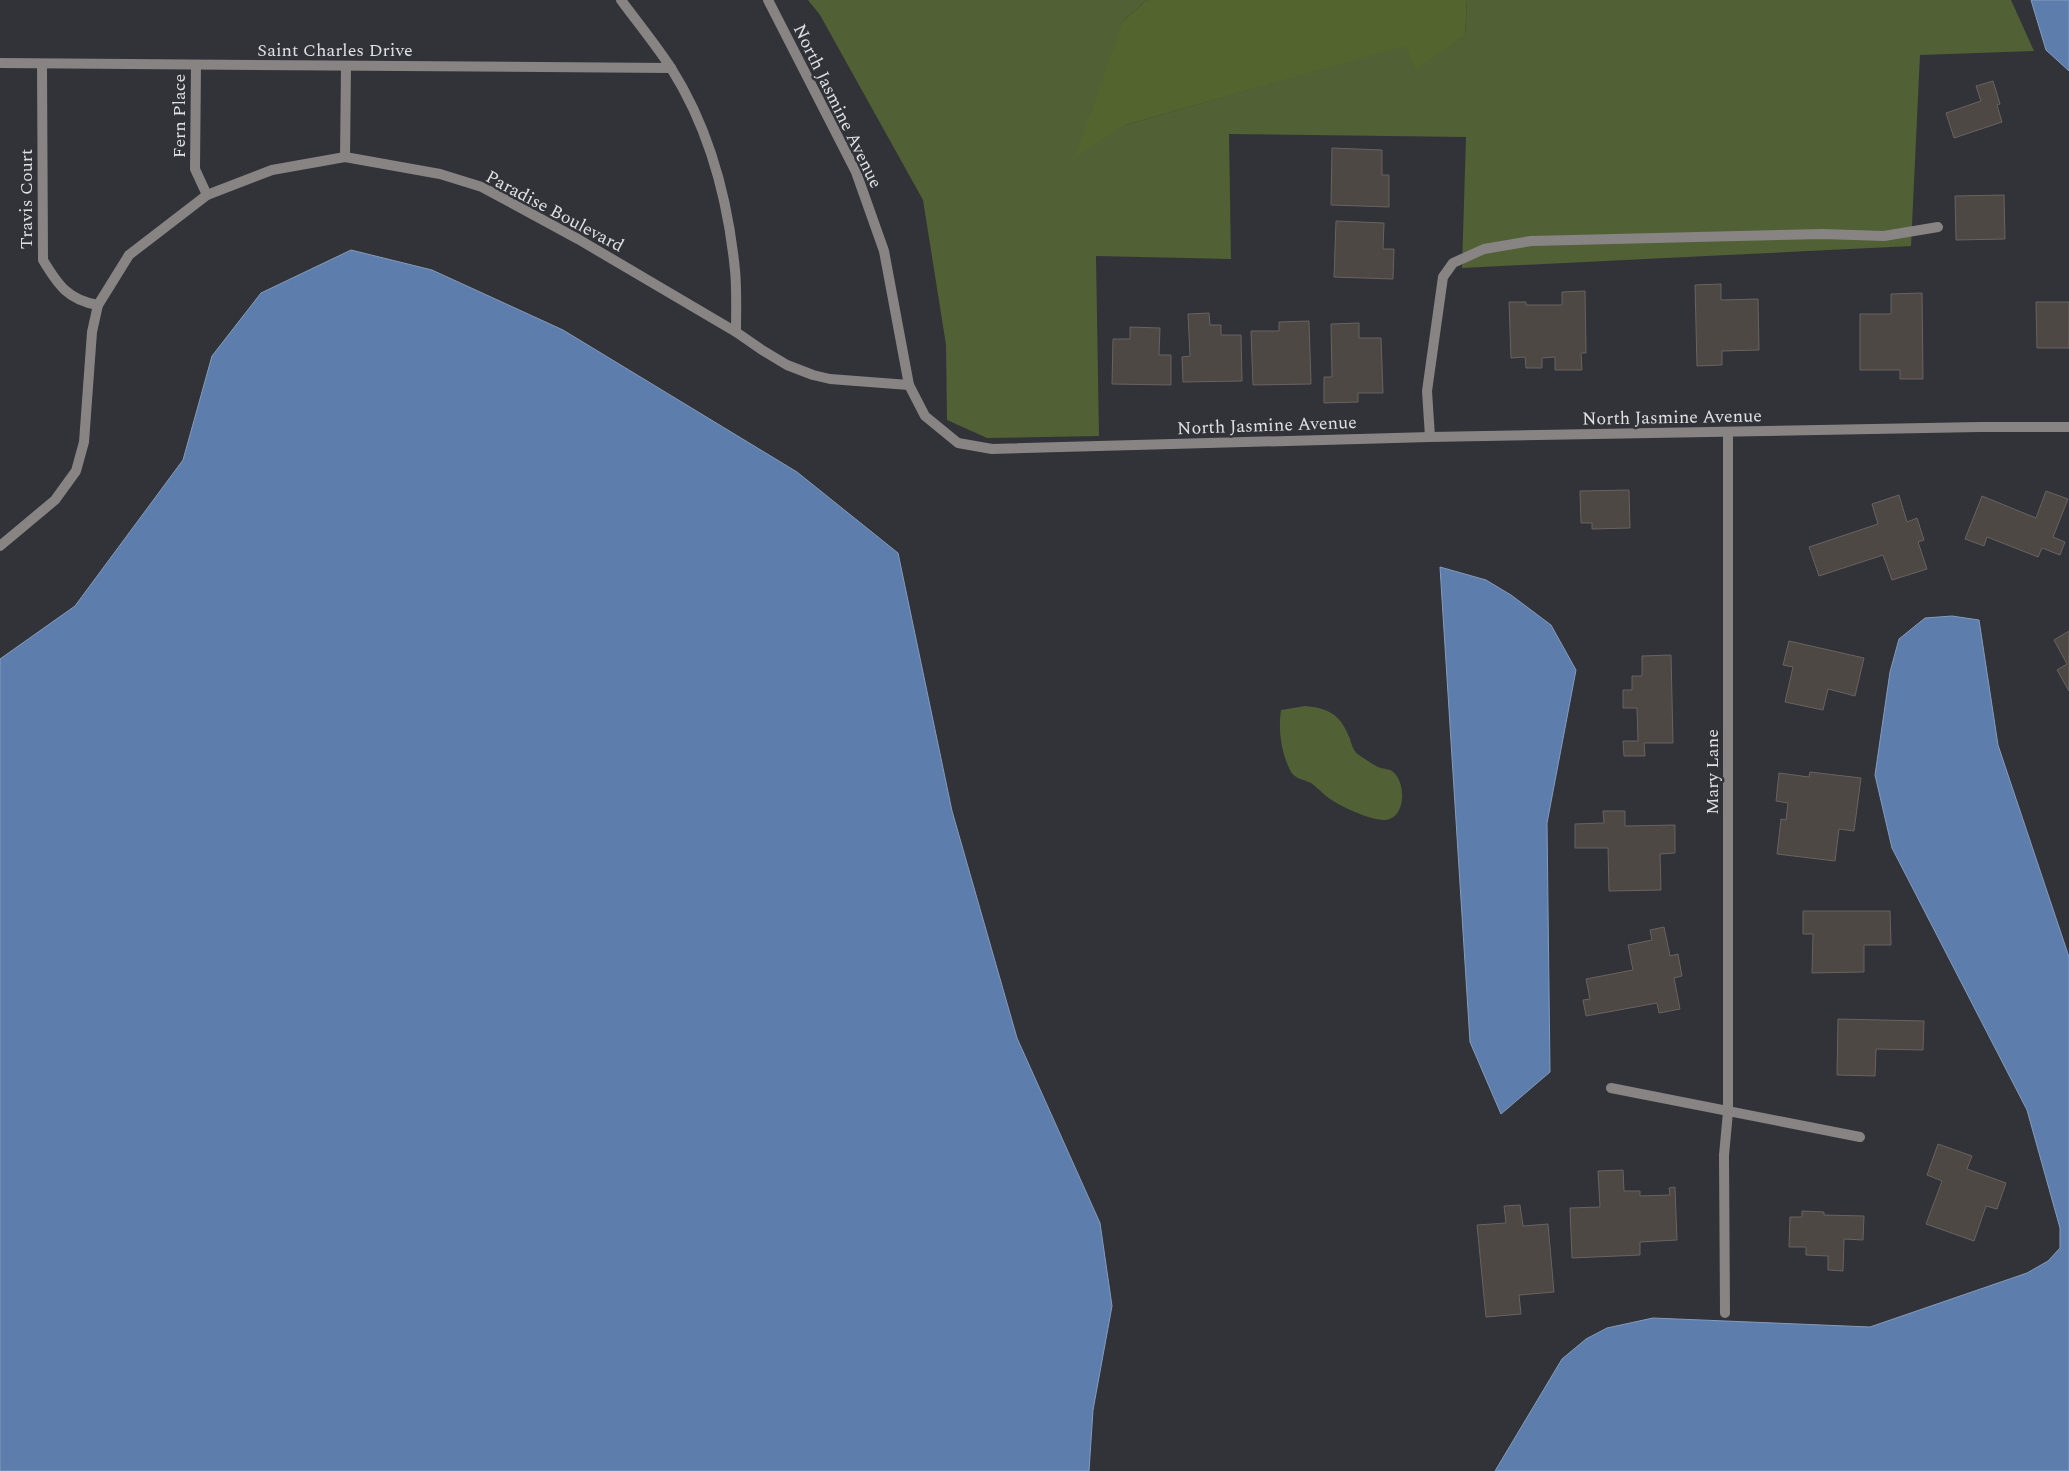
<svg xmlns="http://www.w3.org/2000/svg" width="2069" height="1471" font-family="Spectral,serif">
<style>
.green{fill:#526035}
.forest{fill:#53642e}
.water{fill:#5d7eac;stroke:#849bbc}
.building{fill:#4e4845;stroke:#696260}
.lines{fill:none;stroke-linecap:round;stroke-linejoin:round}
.lane{stroke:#878483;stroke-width:10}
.street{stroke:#878483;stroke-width:10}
.labels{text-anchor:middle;stroke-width:5;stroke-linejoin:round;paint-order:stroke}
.street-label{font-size:18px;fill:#dfe0e3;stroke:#313338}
</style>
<rect width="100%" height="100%" fill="#313338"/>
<g class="green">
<polygon points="808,0 1147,0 1123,21 1125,125 1405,45 1415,68 1465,37 1467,0 2011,0 2034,51 1920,55 1911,246 1462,268 1466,137 1229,134 1231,259 1096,256 1099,436 987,438 947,420 946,345 923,200 820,15"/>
<path d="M1305,706C1329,708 1341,715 1350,739C1352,745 1353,751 1359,755C1365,759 1372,764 1378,767C1383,769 1389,769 1392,771C1407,782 1406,819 1385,820C1371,821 1337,805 1326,796C1321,792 1317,787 1311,783C1303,779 1294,779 1290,770C1281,752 1278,729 1281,710Z"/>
</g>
<polygon class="forest" points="1147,0 1467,0 1465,37 1415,69 1405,46 1125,125 1075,157 1123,21"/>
<g class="water">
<polygon points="2031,0 2069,0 2069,71 2046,50"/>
<polygon points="351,250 432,270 563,330 797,472 898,553 952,811 1017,1038 1100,1223 1112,1306 1093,1410 1089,1471 0,1471 0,659 75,606 183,460 212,356 261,293"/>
<polygon points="1440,567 1486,580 1511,595 1551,625 1576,670 1547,823 1550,1072 1501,1114 1470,1042"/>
<polygon points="1952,616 1979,620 1998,745 2069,957 2069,1471 1495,1471 1562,1359 1586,1339 1607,1328 1653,1318 1870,1327 2027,1273 2048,1261 2060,1248 2060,1228 2027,1110 1892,848 1875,775 1890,672 1899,639 1925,618"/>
</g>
<g class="building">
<polygon points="1993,81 2000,104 1997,105 2002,122 1954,138 1946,113 1981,101 1976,86"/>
<polygon points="1332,148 1382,150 1382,175 1389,175 1389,207 1331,205"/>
<polygon points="2004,195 2005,239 1956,240 1955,196"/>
<polygon points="1336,221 1384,223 1383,249 1394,249 1393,279 1334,277"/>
<polygon points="1721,284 1721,300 1758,299 1759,350 1722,351 1722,365 1697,366 1695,285"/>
<polygon points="1585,291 1586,353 1581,353 1582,370 1555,370 1555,357 1542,358 1542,368 1526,368 1525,357 1511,358 1509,302 1526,302 1526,305 1562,305 1562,292"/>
<polygon points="1922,293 1923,379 1900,379 1900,370 1860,370 1860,314 1891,314 1891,294"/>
<polygon points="2036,302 2069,302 2069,348 2037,348"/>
<polygon points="1209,313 1210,325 1221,325 1221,335 1241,335 1242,381 1183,382 1182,357 1190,356 1188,314"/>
<polygon points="1309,321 1311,384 1253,385 1251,331 1279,331 1279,322"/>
<polygon points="1359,323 1359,338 1381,338 1383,393 1358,393 1358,402 1324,403 1324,377 1332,377 1331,324"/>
<polygon points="1130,327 1160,328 1159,355 1171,355 1171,385 1112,384 1113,339 1130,339"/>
<polygon points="1629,490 1630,528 1592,529 1592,523 1581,523 1580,491"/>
<polygon points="2046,491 2068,499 2053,537 2065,542 2060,555 2042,548 2038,557 1987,537 1984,546 1965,539 1982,496 2036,518"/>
<polygon points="1899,495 1907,522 1917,518 1924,540 1918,542 1927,569 1892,580 1883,555 1819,576 1809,547 1878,524 1872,504"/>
<polygon points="2069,631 2069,691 2057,670 2067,664 2054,640"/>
<polygon points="1789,641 1864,658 1855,696 1828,689 1823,710 1785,702 1793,667 1783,665"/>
<polygon points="1671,655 1673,743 1644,743 1645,756 1624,756 1623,741 1638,741 1637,708 1623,708 1623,690 1632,690 1632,676 1642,676 1642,656"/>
<polygon points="1810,772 1861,778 1854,831 1839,829 1835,861 1777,854 1781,819 1786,820 1788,803 1776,801 1779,773 1809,777"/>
<polygon points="1603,811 1625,811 1625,826 1675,825 1675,853 1660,854 1661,890 1609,891 1608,848 1575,848 1575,824 1604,823"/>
<polygon points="1803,911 1890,911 1891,945 1864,945 1864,972 1812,973 1813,934 1803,934"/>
<polygon points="1664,927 1670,956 1678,954 1682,976 1674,978 1680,1009 1659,1013 1657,1003 1586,1016 1583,1000 1590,999 1586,979 1633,970 1628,945 1652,940 1650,930"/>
<polygon points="1838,1019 1924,1021 1923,1050 1876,1049 1875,1076 1837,1075"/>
<polygon points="1938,1144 1972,1156 1967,1169 2006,1183 1997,1209 1986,1206 1974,1241 1926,1224 1942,1181 1927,1175"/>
<polygon points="1623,1170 1624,1191 1640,1191 1640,1196 1670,1195 1669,1188 1675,1187 1677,1240 1640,1242 1640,1255 1572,1258 1570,1208 1600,1207 1598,1171"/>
<polygon points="1520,1205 1523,1226 1548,1224 1554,1292 1519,1295 1521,1314 1486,1317 1477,1225 1506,1223 1504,1206"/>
<polygon points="1802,1211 1824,1212 1824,1215 1864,1216 1863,1240 1844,1239 1843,1271 1828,1270 1828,1256 1806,1255 1806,1247 1789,1247 1790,1217 1802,1217"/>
</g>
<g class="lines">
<g class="lane">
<polyline points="1430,437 1427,391 1443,277 1453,263 1484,249 1531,241 1823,234 1884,236 1938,227"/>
<polyline points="1725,1313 1724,1155 1728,1112"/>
</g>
<g class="street">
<path d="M621,0C638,23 656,45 671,68C709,128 728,200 735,270C737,291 736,311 736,332"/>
<polyline points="768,0 856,172 884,251 909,385 925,416 958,443 992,449 1430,437 1980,427 2069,427"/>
<polyline points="0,63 671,68"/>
<path d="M42,64L43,260C58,285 68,300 98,305"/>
<polyline points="196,65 195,169 207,195"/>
<polyline points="345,157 346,66"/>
<polyline points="0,546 55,500 76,471 84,442 92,332 98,305 129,255 207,195 272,170 345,157 440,174 482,187 578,239 736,332 762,350 787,365 813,375 830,379 909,385"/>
<polyline points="1611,1088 1860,1137"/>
<polyline points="1728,1112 1728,433"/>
</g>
</g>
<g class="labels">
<g class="street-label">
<text x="335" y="56">Saint Charles Drive</text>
<text transform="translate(838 106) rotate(64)" y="6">North Jasmine Avenue</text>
<text transform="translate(179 116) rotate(-90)" y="6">Fern Place</text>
<text transform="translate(26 199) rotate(-90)" y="6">Travis Court</text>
<text transform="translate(555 211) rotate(28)" y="6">Paradise Boulevard</text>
<text transform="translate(1672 417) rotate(-1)" y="6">North Jasmine Avenue</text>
<text transform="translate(1267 425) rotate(-2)" y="6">North Jasmine Avenue</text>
<text transform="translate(1712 772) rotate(-90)" y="6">Mary Lane</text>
</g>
</g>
</svg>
